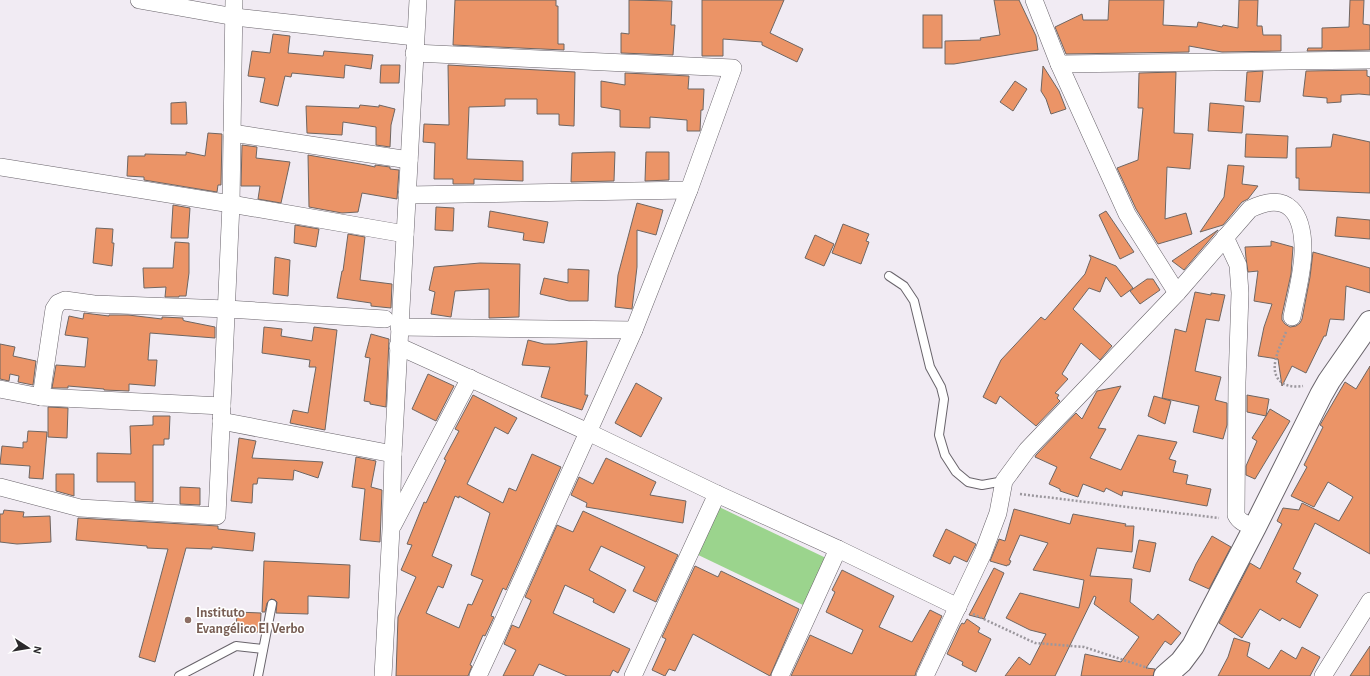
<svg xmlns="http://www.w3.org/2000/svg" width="1370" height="676" font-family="'Alegreya Sans',sans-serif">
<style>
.green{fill:#9bd48d}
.building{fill:#eb9467;stroke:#6f6662;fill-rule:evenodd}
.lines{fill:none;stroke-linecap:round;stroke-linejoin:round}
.lane-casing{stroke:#69646b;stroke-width:10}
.street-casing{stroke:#69646b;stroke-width:18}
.secondary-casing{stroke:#69646b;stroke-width:24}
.path{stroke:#9b979d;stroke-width:2.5;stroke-dasharray:2 2;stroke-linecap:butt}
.lane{stroke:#fff;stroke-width:8}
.street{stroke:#fff;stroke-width:17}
.secondary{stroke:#fff;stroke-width:22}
.education-dot{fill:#8d6e63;stroke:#fff;stroke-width:1.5}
.labels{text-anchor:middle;stroke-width:3;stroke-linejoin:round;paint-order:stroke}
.education-label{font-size:14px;font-weight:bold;fill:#785e54;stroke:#fff;text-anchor:start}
</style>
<rect width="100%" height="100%" fill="#f1ebf3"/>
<polygon class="green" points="715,505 826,558 803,605 692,552"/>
<g class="building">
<polygon points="455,0 556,0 556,6 558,6 558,44 564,44 564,50 453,45"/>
<polygon points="629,0 672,1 671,25 675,25 673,55 621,53 621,33 629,34"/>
<polygon points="702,0 784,0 770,33 803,49 797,62 762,45 762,42 723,39 723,56 702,56"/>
<polygon points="994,0 1019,0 1036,36 1038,50 954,64 945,64 945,41 981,40 980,38 1000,35"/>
<polygon points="1109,0 1164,0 1163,25 1197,27 1198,22 1222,27 1223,25 1238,28 1239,0 1258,0 1257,26 1262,26 1263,35 1281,35 1281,51 1222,52 1189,46 1189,52 1066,54 1055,27 1082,14 1083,20 1108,20"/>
<polygon points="1350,0 1364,0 1363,24 1370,25 1370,50 1307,51 1308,48 1322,48 1322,28 1349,27"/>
<rect x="923" y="15" width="19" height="33"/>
<polygon points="273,34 290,36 288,53 323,56 324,51 373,55 371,69 345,65 344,78 292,73 291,77 285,76 278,106 260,102 265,78 248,76 252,51 270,53"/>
<polygon points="381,65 400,65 399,83 380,83"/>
<polygon points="448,65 575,72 574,126 559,125 559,114 537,114 537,99 505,99 505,106 469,107 467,159 523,161 523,181 474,179 474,184 453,184 453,179 434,179 435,143 423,142 424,124 449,125"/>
<polygon points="1043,66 1059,91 1066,109 1051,114 1046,99 1041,91"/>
<polygon points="1367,70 1367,76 1370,77 1370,95 1359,94 1341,95 1341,102 1327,103 1327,98 1303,96 1306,71"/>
<polygon points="1263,71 1260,102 1245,101 1247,72"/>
<polygon points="1176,72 1174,133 1193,134 1190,169 1167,167 1165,219 1186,213 1192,234 1158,244 1136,209 1117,168 1138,160 1143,108 1138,108 1139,73"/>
<polygon points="625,73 689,76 688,89 704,89 703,110 701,110 700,131 687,131 687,120 650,117 650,128 620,127 620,110 601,107 601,81 625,85"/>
<polygon points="1015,81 1027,89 1013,111 1000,102"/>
<polygon points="186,102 187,124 171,124 171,103"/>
<polygon points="1210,103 1244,106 1242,133 1208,131"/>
<polygon points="360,105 379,107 379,105 395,109 391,125 390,147 376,145 376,127 343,122 342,135 307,133 306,106 359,108"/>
<polygon points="208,133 222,134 221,185 218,185 217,192 144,180 144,177 127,176 128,156 145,156 145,154 186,155 186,152 205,156"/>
<polygon points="1246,134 1288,136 1287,158 1245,157"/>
<polygon points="1333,134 1370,142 1370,193 1299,190 1299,178 1296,178 1296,148 1331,147"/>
<polygon points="242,145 257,147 256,158 290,162 281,203 258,199 260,186 241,186"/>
<polygon points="607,152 615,152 614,181 571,182 572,153"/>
<polygon points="646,152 669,152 669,180 645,181"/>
<polygon points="308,155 366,165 375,167 375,165 390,167 390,169 399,170 397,199 362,193 358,212 342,213 309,207"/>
<polygon points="1228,165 1244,166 1242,184 1258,186 1248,199 1242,202 1223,225 1200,232 1224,197"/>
<polygon points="637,203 663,210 656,235 637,230 637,267 632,309 615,307 618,275"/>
<polygon points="173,205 190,208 188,238 171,238"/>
<polygon points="436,207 454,208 453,231 435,230"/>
<polygon points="490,211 548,222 544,243 523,240 524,233 488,227"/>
<polygon points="1106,211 1134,252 1120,259 1099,215"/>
<polygon points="1337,217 1370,220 1370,239 1335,236"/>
<polygon points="843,224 869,234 866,241 869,242 861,264 832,253"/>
<polygon points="295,225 319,229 316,247 294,243"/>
<polygon points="96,228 113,229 112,243 114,243 112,266 93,263"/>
<polygon points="1218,230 1184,270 1172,261"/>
<polygon points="348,234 365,237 360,280 392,284 391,308 371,306 371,303 337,298 342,271 343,271"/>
<polygon points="815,235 834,244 824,266 805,258"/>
<polygon points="1271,241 1293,247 1291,274 1282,315 1282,320 1285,324 1290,327 1296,326 1300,323 1302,319 1310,277 1313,252 1370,268 1370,293 1346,286 1344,320 1330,319 1326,336 1324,336 1306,373 1292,366 1282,386 1278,359 1258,356 1264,327 1272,304 1254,301 1258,271 1248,272 1246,258 1245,247 1271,246"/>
<polygon points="175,242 189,243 189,273 186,296 179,296 179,297 165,297 166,287 144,288 143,268 173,268"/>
<polygon points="1089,255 1116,266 1133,288 1121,297 1106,277 1100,292 1089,288 1073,309 1112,346 1100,360 1081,343 1062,374 1068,379 1055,393 1059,395 1057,398 1060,401 1036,426 1000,396 996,404 983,397 1001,360 1041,317 1045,320 1085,274 1091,258"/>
<polygon points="275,257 290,260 288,296 273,294"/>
<polygon points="480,263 520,264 519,317 489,318 489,289 455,291 451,317 431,314 435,292 429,290 434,267"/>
<polygon points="568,269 589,270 588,301 569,301 540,294 544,278 568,283"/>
<polygon points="1147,279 1153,279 1160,290 1140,304 1130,291"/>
<polygon points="1195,292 1211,295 1211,293 1225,295 1219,321 1206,319 1195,371 1221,377 1215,400 1227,403 1227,425 1223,439 1193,432 1199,406 1162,398 1175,329 1186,332"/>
<polygon points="84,313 109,316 109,315 128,315 162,319 162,317 183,318 183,320 185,321 215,327 215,338 150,333 148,360 157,360 155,386 129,384 129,391 104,390 104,389 68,386 68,388 52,388 56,365 85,367 88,338 65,335 69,316 83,319"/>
<polygon points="264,327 282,329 281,336 312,341 314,327 337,330 325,430 290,423 293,410 308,413 316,367 309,367 310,360 262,353"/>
<polygon points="371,334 389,339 386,407 370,404 370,402 364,401 370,358 365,357"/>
<polygon points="528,340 544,344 555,344 587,341 585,395 588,395 582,410 541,397 550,367 522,365"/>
<polygon points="0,344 15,347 13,356 36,361 33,385 18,382 19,376 10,374 9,381 0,379"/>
<polygon points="1370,366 1370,554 1315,523 1293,569 1301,573 1296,582 1318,595 1300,628 1282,618 1280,621 1260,609 1242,638 1219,623 1250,563 1260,569 1282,524 1277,521 1283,508 1299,510 1302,503 1339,521 1353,497 1328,482 1314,507 1291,496 1307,467 1304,465 1323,427 1320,425 1345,382 1356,389"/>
<polygon points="428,374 454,386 436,421 412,409"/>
<polygon points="636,383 662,398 641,437 615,423"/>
<polygon points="1121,386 1098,428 1106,429 1090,458 1121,470 1138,435 1177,442 1169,459 1176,461 1173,472 1188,475 1186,484 1211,489 1207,506 1123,491 1122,496 1106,488 1104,492 1083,484 1078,497 1060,491 1060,489 1049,484 1057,467 1035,457 1036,455 1076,413 1082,419 1097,391"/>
<path d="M473,395L517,418L508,434L495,427L467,484L503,503L509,488L516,491L532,454L561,467L506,590L503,588L492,613L491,616L494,617L485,636L483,635L470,665L472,666L468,676H396L398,617L416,577L401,570L412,545L407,544L424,502L426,503L446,460L444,459L459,431L455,429ZM455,496L459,498V496L490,513L471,575L483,580L472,605L468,604L459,628L426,613L438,586L443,588L452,565L432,556Z"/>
<polygon points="1247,395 1269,399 1266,416 1270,409 1290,421 1255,479 1246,475 1246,466 1257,441 1252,438 1266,416 1247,412"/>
<polygon points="1154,396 1171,401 1165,424 1148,416"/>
<polygon points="48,407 68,408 67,438 48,437"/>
<polygon points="153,416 170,416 169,439 164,439 164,445 153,445 153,502 135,501 135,482 97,482 97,453 131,454 130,426 153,425"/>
<polygon points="28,431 47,432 43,479 29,478 30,466 0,464 2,446 23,448 23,442 27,442"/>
<polygon points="239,438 256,441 252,458 323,462 318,478 294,470 293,480 258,478 257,484 253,484 252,503 231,501"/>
<polygon points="356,457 376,461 371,487 382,490 380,542 360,540 365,489 352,487"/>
<polygon points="606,458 656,482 650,495 686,501 683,523 586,507 587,503 571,495 579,477 593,484"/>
<polygon points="56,474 74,474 74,496 56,491"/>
<polygon points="180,487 200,488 200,505 180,504"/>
<polygon points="1014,509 1070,524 1073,514 1126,524 1125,526 1134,526 1132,552 1097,548 1090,576 1132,579 1130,602 1153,620 1158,614 1181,633 1171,645 1165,641 1146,668 1155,669 1153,676 1081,676 1085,654 1121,662 1139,637 1094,604 1096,597 1094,596 1055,676 1005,676 1019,657 1030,665 1046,634 1030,630 1006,618 1020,593 1079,608 1084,580 1033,570 1048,543 1020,535 1009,560 1011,561 1009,565 1007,565 1007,566 990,561 999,539 1005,541"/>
<polygon points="4,510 24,512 23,517 50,516 51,542 17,544 0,542 0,514 3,514"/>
<polygon points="583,511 678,555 656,602 633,591 645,567 601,546 589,570 626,590 614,613 593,602 594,599 565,585 553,613 630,649 618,673 613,670 610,676 567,676 539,664 533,676 503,676 516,650 504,644 512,625 519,628 531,601 531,600 525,597 557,525 573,532"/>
<polygon points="78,518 218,526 218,529 255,533 253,551 212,547 212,549 186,548 155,662 139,657 168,549 147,548 147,546 76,540"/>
<polygon points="946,529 976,544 967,562 954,556 950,564 933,556"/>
<polygon points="1212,536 1231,547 1209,589 1189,580 1196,564"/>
<polygon points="1139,540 1156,543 1150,572 1133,568"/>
<polygon points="264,561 350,565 349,598 308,596 308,614 276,613 277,602 275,600 271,599 267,603 265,612 262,612"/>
<polygon points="695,566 718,577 721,571 799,609 770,676 693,634 675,671 669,669 665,676 652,670 666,639 662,637"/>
<polygon points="994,568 1004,573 984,619 969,615"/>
<polygon points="842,570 894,596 879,627 912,642 930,610 942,616 916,672 915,676 791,676 810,635 852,654 863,630 826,612 835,592 832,590"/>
<polygon points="237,612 261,613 260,632 236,632"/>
<polygon points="967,619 980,628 978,632 991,639 976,672 962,665 963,662 947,654 960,626 962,623 964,624"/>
<polygon points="1234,638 1250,643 1247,656 1269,669 1281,650 1296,659 1302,647 1320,657 1310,676 1218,676 1228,657"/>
<polygon points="1370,646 1370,676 1350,676"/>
</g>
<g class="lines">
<defs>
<g id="lane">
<polyline points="889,276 904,286 914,301 930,367 941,387 944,399 939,435 945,455 956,472 968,482 982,485 1004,481"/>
<polyline points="179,676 236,646 263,649"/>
<polyline points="258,676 272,604"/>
</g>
<g id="street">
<polyline points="139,0 235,17 415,37"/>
<polyline points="1034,0 1059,64 1127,214 1177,293"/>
<polyline points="414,53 733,68 689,190 634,330 496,637 478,676"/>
<polyline points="1059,64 1370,60"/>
<polyline points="232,133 409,160"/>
<polyline points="0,167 231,204 405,234"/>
<polyline points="407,195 689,190"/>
<path d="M1225,237L1238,265L1240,293L1237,382L1236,515C1240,523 1247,524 1255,527"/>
<polyline points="399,327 634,330"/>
<polyline points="398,346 588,432 717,494 838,549 958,607"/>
<polyline points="0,389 41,397 222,406"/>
<polyline points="41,397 54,309 58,303 65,300 94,304 227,309 385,319"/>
<polyline points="221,421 393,454"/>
<polyline points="0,487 80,508 217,516 231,204 234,0"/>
<polyline points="393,525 470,378"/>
<polyline points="383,676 391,529 393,454 418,0"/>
<polyline points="633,676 717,494"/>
<polyline points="780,676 838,549"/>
<path d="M925,676L983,553L998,513L1004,481L1027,450L1177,293L1250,209C1289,190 1303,214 1303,250C1303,272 1296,296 1292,317"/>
<polyline points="1323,676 1370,601"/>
</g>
<polyline id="secondary" points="1165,676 1181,662 1193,646 1255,527 1321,395 1329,381 1370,322"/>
</defs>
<use href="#lane" class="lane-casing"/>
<use href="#street" class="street-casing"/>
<use href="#secondary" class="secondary-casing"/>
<g class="path">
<path d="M1286,332C1280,347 1265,373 1284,384C1290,387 1297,387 1303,386"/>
<polyline points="1020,494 1219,518"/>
<polyline points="973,614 1035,643 1084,647 1148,668"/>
</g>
<use href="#lane" class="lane"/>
<use href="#street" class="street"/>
<use href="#secondary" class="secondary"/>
</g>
<circle class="education-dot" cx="188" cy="620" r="4"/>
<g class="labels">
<g class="education-label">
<text x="196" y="617">Instituto<tspan x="196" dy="16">Evangélico El Verbo</tspan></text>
</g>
</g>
<g transform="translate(28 648) rotate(102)" stroke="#ffffff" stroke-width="3" paint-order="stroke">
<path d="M0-3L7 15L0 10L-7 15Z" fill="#2b292c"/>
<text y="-6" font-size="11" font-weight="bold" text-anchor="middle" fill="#2b292c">N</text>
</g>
</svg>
